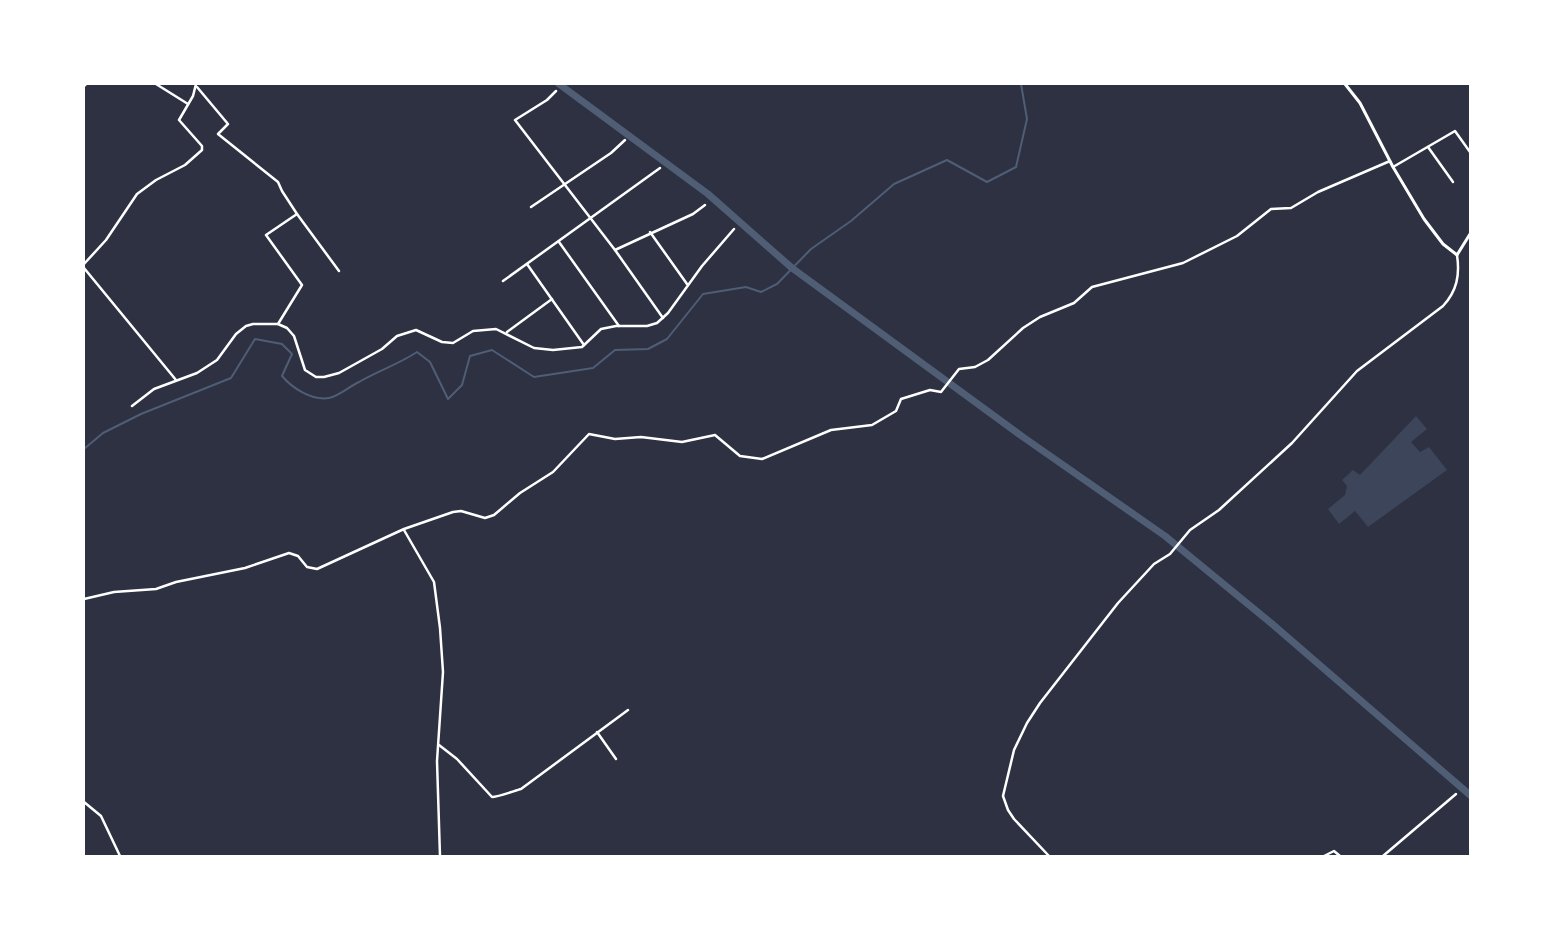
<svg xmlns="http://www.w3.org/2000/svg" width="1554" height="940" font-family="Commissioner,sans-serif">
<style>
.green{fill:#3c4559}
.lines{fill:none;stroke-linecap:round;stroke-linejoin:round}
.stream{stroke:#4f5d75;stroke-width:2}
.canal{stroke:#4f5d75;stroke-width:7}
.minor{stroke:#fff;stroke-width:2.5}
.tertiary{stroke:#fff;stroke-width:3}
</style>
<rect width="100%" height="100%" fill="#2d3142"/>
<polygon class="green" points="1416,416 1427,429 1411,442 1420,452 1429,447 1447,470 1368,527 1355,511 1339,524 1328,509 1345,495 1347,486 1342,480 1353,470 1360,475"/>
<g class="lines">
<path class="stream" d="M84,449L103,433L141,414L231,378L255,339L282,344L292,354L282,376C292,388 312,401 329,398C339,396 350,386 359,382C378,371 399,364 417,352L430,362L448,399L462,385L470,356L492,350L534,377L593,368L615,350L648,349L667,339L703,294L746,287L761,292L777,284L811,249L851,221L894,184L947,160L987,182L1016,167L1027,119L1021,84"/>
<polyline class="canal" points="559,84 708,194 792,268 1023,437 1165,536 1271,623 1470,795"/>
<g class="minor">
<polyline points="156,84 188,104"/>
<polyline points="84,86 86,84"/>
<polyline points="556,91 547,100 515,120 615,250 663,318"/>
<polyline points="1428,147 1453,182"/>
<polyline points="1393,167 1455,131 1470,152"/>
<polyline points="531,207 611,153 625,140"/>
<polyline points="297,214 339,271"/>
<polyline points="650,232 687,284"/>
<polyline points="559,242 619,326"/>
<polyline points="615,250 693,214 705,205"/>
<polyline points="84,264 106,240 137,194 156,180 185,165 202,150 202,146 179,120 193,96 196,84"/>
<polyline points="527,264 584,345"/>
<polyline points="84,268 176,380"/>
<polyline points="503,281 660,168"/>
<polyline points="278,324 287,328 294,336 305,370 316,377 324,377 339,373 382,349 397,336 416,330 442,342 453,343 473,331 496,329 534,348 553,350 582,347 601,329 616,326 647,326 657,323 668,313 702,266 734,229"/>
<polyline points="507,332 552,299"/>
<polyline points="132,406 154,389 197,373 217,360 236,334 246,326 253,324 278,324 302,285 266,235 297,214 282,191 278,182 218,134 228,124 197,87"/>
<polyline points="404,530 434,582 440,628 443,672 437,761 440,856"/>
<polyline points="84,599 114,592 156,589 176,582 245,568 289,553 298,556 307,567 317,569 404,529 453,512 461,511 485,518 494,515 520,493 553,472 589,434 615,439 641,437 682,442 715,435 740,456 762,459 831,430 872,425 896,411 901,399 930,390 941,392 959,369 975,367 988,360 1023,328 1040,317 1074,303 1092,287 1183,263 1237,236 1271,209 1291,208 1318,192 1390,161"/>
<polyline points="597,732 616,759"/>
<path d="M439,745L457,759L492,797C498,797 514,791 521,789L628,710"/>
<polyline points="84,802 101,816 120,856"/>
<path d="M1049,856L1014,819L1008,810L1003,796L1014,750L1027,723L1040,703L1118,603L1154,564L1170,554L1190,530L1219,510L1292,443L1357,371L1443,306C1457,291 1460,275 1457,255"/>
<polyline points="1324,856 1334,851 1340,856"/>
<polyline points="1383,856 1456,794"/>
</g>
<polyline class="tertiary" points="1345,84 1360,103 1393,167 1424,219 1443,244 1457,255 1470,234"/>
</g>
<rect width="1554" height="940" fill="none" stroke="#ffffff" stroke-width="170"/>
</svg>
